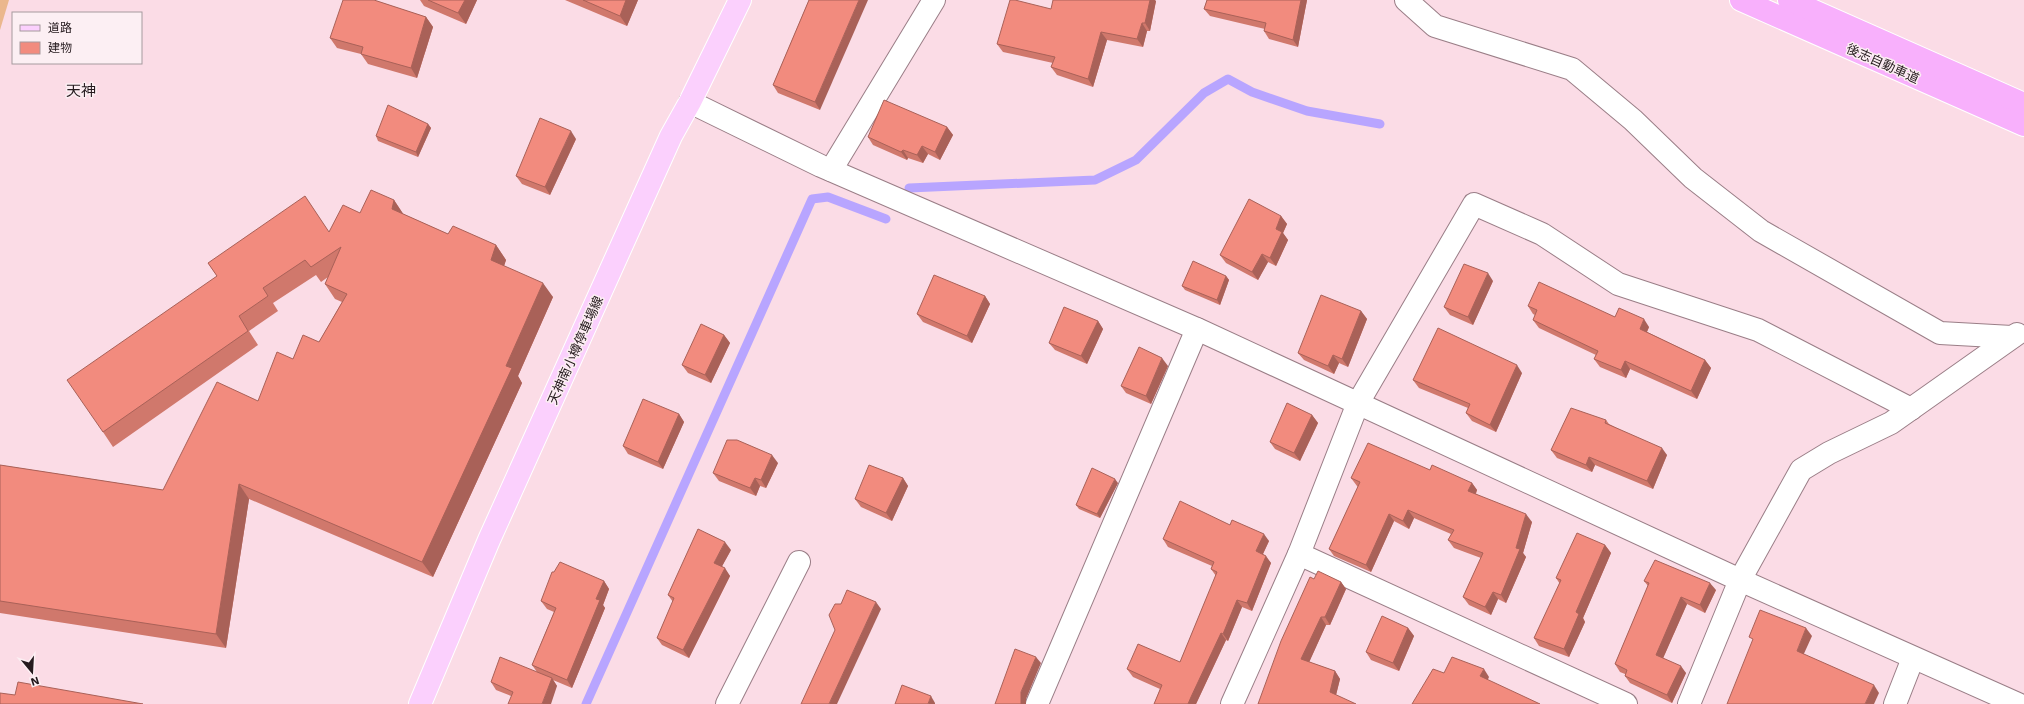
<svg xmlns="http://www.w3.org/2000/svg" width="2024" height="704" font-family="'Work Sans','Noto Sans JP',sans-serif">
<style>
.green{fill:#ebb78d}
.lines{fill:none;stroke-linecap:round;stroke-linejoin:round}
.stream{stroke:#b8a5ff;stroke-width:9}
.minor-casing{stroke:#9a7e87;stroke-width:24}
.major-casing{stroke:#fff;stroke-width:24}
.highway-casing{stroke:#fff;stroke-width:24}
.minor{stroke:#fff;stroke-width:22}
.major{stroke:#fbd0fd;stroke-width:22}
.highway{stroke:#f8b0fc;stroke-width:22}
.wall{fill:#d0786c}
.shaded-wall{fill:#a96158}
.building{fill:#f28b7e;stroke:#a96158}
.labels{text-anchor:middle;stroke-width:3;stroke-linejoin:round;paint-order:stroke}
.street-label{font-size:13px;fill:#251a1e;stroke:#fceff3}
.quarter-label{font-size:15px;fill:#251a1e;stroke:#fceff3}
</style>
<rect width="100%" height="100%" fill="#fbdce6"/>
<polygon class="green" points="0,0 9,0 0,30"/>
<g class="lines">
<g class="stream">
<polyline points="909,188 1095,180 1136,160 1204,93 1228,79 1252,92 1307,111 1380,124"/>
<polyline points="586,704 812,199 828,197 886,219"/>
</g>
<defs>
<g id="minor">
<polyline points="1406,0 1435,26 1572,69 1633,120 1693,178 1761,231 1940,333 2012,337"/>
<polyline points="690,102 821,166 1197,329 1740,580 2018,704"/>
<polyline points="831,170 934,0"/>
<polyline points="1299,554 1626,704"/>
<polyline points="727,704 799,562"/>
<polyline points="1037,704 1197,329"/>
<polyline points="1232,704 1299,554 1358,403 1474,204 1542,234 1618,284 1758,330 1911,409"/>
<polyline points="1689,704 1740,580 1801,470 1829,453 1891,423 2017,334"/>
<polyline points="1895,704 1913,658"/>
</g>
<polyline id="major" points="420,704 489,540 671,136 690,102 740,0"/>
<g id="highway">
<polyline points="1741,0 2024,125"/>
<polyline points="1789,0 2024,104"/>
</g>
</defs>
<use href="#minor" class="minor-casing"/>
<use href="#major" class="major-casing"/>
<use href="#highway" class="highway-casing"/>
<use href="#minor" class="minor"/>
<use href="#major" class="major"/>
<use href="#highway" class="highway"/>
</g>
<g class="wall">
<polygon points="420,0 477,0 466,24 424,6"/>
<polygon points="565,0 638,0 627,26"/>
<polygon points="809,0 820,110 778,93 773,85"/>
<polygon points="1207,0 1307,0 1298,47 1269,39 1264,31 1265,29 1210,16 1204,9"/>
<polygon points="376,1 426,17 433,27 417,78 368,64 361,54 337,48 330,38"/>
<polygon points="1156,1 1150,31 1147,31 1143,47 1107,40 1093,87 1057,75 1051,67 1053,63 1003,52 997,44 1051,9"/>
<polygon points="428,124 431,128 418,157 378,141 376,136"/>
<polygon points="947,127 953,135 940,160 928,154 923,163 908,158 907,160 873,145 868,137"/>
<polygon points="576,139 550,195 522,184 516,176"/>
<polygon points="394,200 403,214 448,234 496,245 506,260 504,266 553,297 518,376 522,383 433,577 249,499 226,648 0,613 0,465 163,490 258,401 293,359 319,342 342,302 335,299 325,284 328,277 321,282 316,275 273,303 278,311 249,331 258,345 113,447 103,432 217,276 208,263 329,232 360,213"/>
<polygon points="1281,216 1287,224 1283,233 1288,240 1276,266 1268,262 1258,280 1226,263 1220,255"/>
<polygon points="1226,276 1229,280 1220,305 1185,290 1182,286"/>
<polygon points="1493,281 1473,325 1450,315 1444,307"/>
<polygon points="985,296 990,304 972,343 923,322 917,314"/>
<polygon points="1528,306 1615,317 1649,327 1647,332 1705,360 1711,368 1697,399 1630,369 1626,378 1600,367 1594,359 1596,355 1539,328 1533,320 1535,315 1533,314"/>
<polygon points="1361,311 1367,319 1348,367 1339,363 1334,374 1304,360 1298,353"/>
<polygon points="1098,321 1103,329 1087,364 1055,350 1049,343"/>
<polygon points="724,335 730,343 711,383 688,373 682,365"/>
<polygon points="1168,366 1151,404 1126,393 1121,386"/>
<polygon points="1522,373 1496,432 1472,421 1466,413 1468,408 1419,388 1413,380"/>
<polygon points="679,414 684,422 663,469 628,454 623,446"/>
<polygon points="1312,415 1318,423 1300,461 1275,449 1270,442"/>
<polygon points="1606,420 1609,424 1667,455 1653,489 1595,465 1592,472 1557,458 1551,450"/>
<polygon points="778,463 766,488 760,486 756,496 719,481 713,473"/>
<polygon points="1430,470 1472,483 1477,490 1476,494 1532,522 1523,553 1526,557 1506,603 1498,599 1491,615 1469,605 1463,597 1481,558 1454,548 1448,540 1451,534 1414,518 1409,529 1394,521 1371,572 1334,556 1329,549 1358,487 1357,486 1351,478"/>
<polygon points="903,478 908,486 892,521 861,507 855,499"/>
<polygon points="1118,483 1100,518 1079,509 1076,505"/>
<polygon points="1230,525 1269,541 1263,554 1271,563 1252,611 1242,607 1228,641 1226,640 1196,704 1154,704 1160,689 1133,677 1127,669 1180,662 1216,576 1211,569 1212,566 1168,547 1163,539"/>
<polygon points="1605,545 1611,553 1583,618 1585,622 1569,657 1539,646 1534,638 1560,584 1556,578"/>
<polygon points="731,550 722,566 730,576 689,658 662,645 657,638 673,602 668,595"/>
<polygon points="554,572 604,581 609,589 603,605 605,608 572,688 553,680 557,686 511,696 496,690 491,682 537,672 532,665 554,612 547,609 541,601"/>
<polygon points="1314,579 1341,582 1346,589 1330,625 1326,625 1309,662 1335,671 1340,679 1336,695 1258,704"/>
<polygon points="1644,581 1716,590 1705,613 1687,604 1663,658 1686,673 1672,703 1630,683 1625,676 1625,674 1620,672 1615,664 1648,586"/>
<polygon points="1408,628 1414,636 1399,671 1371,660 1366,652"/>
</g>
<g class="shaded-wall">
<polygon points="465,0 477,0 466,24 458,13"/>
<polygon points="626,0 638,0 627,26 620,16"/>
<polygon points="859,0 868,0 820,110 815,102"/>
<polygon points="1150,0 1155,0 1156,1 1150,31 1145,23"/>
<polygon points="1301,0 1307,0 1298,47 1293,40"/>
<polygon points="426,17 433,27 417,78 411,68"/>
<polygon points="1142,23 1147,31 1143,47 1137,39"/>
<polygon points="1101,32 1107,40 1093,87 1088,79"/>
<polygon points="428,124 431,128 418,157 416,152"/>
<polygon points="947,127 953,135 940,160 935,152"/>
<polygon points="571,131 576,139 550,195 545,187"/>
<polygon points="922,146 928,154 923,163 917,155"/>
<polygon points="903,150 908,158 907,160 901,152"/>
<polygon points="394,200 404,215 392,209"/>
<polygon points="1281,216 1287,224 1283,233 1288,240 1276,266 1270,258 1276,229"/>
<polygon points="496,245 506,260 501,275 491,260"/>
<polygon points="1262,254 1268,262 1258,280 1252,272"/>
<polygon points="1488,273 1493,281 1473,325 1468,317"/>
<polygon points="1226,276 1229,280 1220,305 1217,300"/>
<polygon points="543,283 553,297 518,376 522,383 433,577 422,562 506,366"/>
<polygon points="985,296 990,304 972,343 967,336"/>
<polygon points="1361,311 1367,319 1348,367 1342,359"/>
<polygon points="1644,319 1649,327 1645,336 1640,329"/>
<polygon points="1098,321 1103,329 1087,364 1081,356"/>
<polygon points="724,335 730,343 711,383 705,375"/>
<polygon points="1333,355 1339,363 1334,374 1328,366"/>
<polygon points="1162,358 1168,366 1151,404 1146,396"/>
<polygon points="1705,360 1711,368 1697,399 1691,391"/>
<polygon points="1625,361 1630,369 1626,378 1621,370"/>
<polygon points="1517,365 1522,373 1496,432 1490,425"/>
<polygon points="679,414 684,422 663,469 658,462"/>
<polygon points="1312,415 1318,423 1300,461 1294,453"/>
<polygon points="1662,448 1667,455 1653,489 1647,481"/>
<polygon points="772,455 778,463 766,488 761,480"/>
<polygon points="1589,457 1595,465 1592,472 1586,465"/>
<polygon points="755,478 760,486 756,496 750,488"/>
<polygon points="903,478 908,486 892,521 886,513"/>
<polygon points="1115,479 1118,483 1100,518 1097,514"/>
<polygon points="1472,483 1477,490 1473,499 1468,491"/>
<polygon points="239,484 249,499 226,648 216,634"/>
<polygon points="1408,510 1414,518 1409,529 1403,521"/>
<polygon points="1389,514 1394,521 1371,572 1366,565"/>
<polygon points="1526,514 1532,522 1523,553 1526,557 1506,603 1501,595 1516,548"/>
<polygon points="1264,534 1269,541 1261,558 1256,551"/>
<polygon points="725,542 731,550 720,570 714,563"/>
<polygon points="1605,545 1611,553 1583,618 1585,622 1569,657 1564,649 1576,612"/>
<polygon points="1266,556 1271,563 1252,611 1247,603"/>
<polygon points="725,568 730,576 689,658 683,650"/>
<polygon points="604,581 609,589 603,605 605,608 572,688 567,680 596,599"/>
<polygon points="1341,582 1346,589 1330,625 1325,617"/>
<polygon points="1710,583 1716,590 1705,613 1700,605"/>
<polygon points="1493,592 1498,599 1491,615 1485,607"/>
<polygon points="1681,597 1687,604 1661,663 1656,655"/>
<polygon points="1237,600 1242,607 1228,641 1223,634"/>
<polygon points="876,602 881,609 837,704 829,704"/>
<polygon points="1321,617 1326,625 1307,667 1301,659"/>
<polygon points="1408,628 1414,636 1399,671 1393,663"/>
<polygon points="1806,628 1812,636 1802,658 1797,651"/>
<polygon points="1221,633 1226,640 1196,704 1188,704 1191,697"/>
<polygon points="1036,657 1041,663 1026,699 1026,704 1021,704 1021,692"/>
<polygon points="1681,666 1686,673 1672,703 1667,695"/>
<polygon points="1484,669 1489,677 1486,684 1480,676"/>
<polygon points="1335,671 1340,679 1335,699 1330,692"/>
<polygon points="552,678 557,686 551,704 542,704"/>
<polygon points="1874,685 1879,693 1874,704 1865,704"/>
<polygon points="931,696 935,703 935,704 928,704"/>
</g>
<g class="building">
<polygon points="343,0 374,0 426,17 411,68 361,54 363,47 330,38"/>
<polygon points="428,0 465,0 458,13"/>
<polygon points="583,0 626,0 620,16"/>
<polygon points="809,0 859,0 815,102 773,85"/>
<polygon points="1010,0 1015,0 1051,9 1053,0 1150,0 1145,23 1142,23 1137,39 1101,32 1088,79 1051,67 1055,57 997,44"/>
<polygon points="1207,0 1301,0 1293,40 1264,31 1266,23 1204,9"/>
<polygon points="884,100 947,127 935,152 922,146 917,155 903,150 901,152 868,137"/>
<polygon points="388,105 428,124 416,152 376,136"/>
<polygon points="540,118 571,131 545,187 516,176"/>
<polygon points="371,190 394,200 392,209 448,234 453,226 496,245 491,260 543,283 506,366 512,368 422,562 239,484 216,634 0,601 0,465 163,490 217,382 258,401 277,352 293,359 303,335 319,342 347,294 325,284 341,247 311,267 305,260 263,288 268,296 239,316 248,331 103,432 67,380 217,276 208,263 305,196 329,232 343,205 360,213"/>
<polygon points="1249,199 1281,216 1276,229 1282,232 1270,258 1262,254 1252,272 1220,255"/>
<polygon points="1193,261 1226,276 1217,300 1182,286"/>
<polygon points="1464,264 1488,273 1468,317 1444,307"/>
<polygon points="934,275 985,296 967,336 917,314"/>
<polygon points="1539,282 1615,317 1619,308 1644,319 1640,329 1705,360 1691,391 1625,361 1621,370 1594,359 1598,351 1533,320 1537,310 1528,306"/>
<polygon points="1321,295 1361,311 1342,359 1333,355 1328,366 1298,353"/>
<polygon points="1064,307 1098,321 1081,356 1049,343"/>
<polygon points="701,324 724,335 705,375 682,365"/>
<polygon points="1438,328 1517,365 1490,425 1466,413 1470,404 1413,380"/>
<polygon points="1139,347 1162,358 1146,396 1121,386"/>
<polygon points="643,399 679,414 658,462 623,446"/>
<polygon points="1287,403 1312,415 1294,453 1270,442"/>
<polygon points="1571,408 1606,420 1605,423 1662,448 1647,481 1589,457 1586,465 1551,450"/>
<polygon points="727,440 737,440 772,455 761,480 755,478 750,488 713,473"/>
<polygon points="1368,443 1430,470 1432,465 1472,483 1468,491 1526,514 1516,548 1520,549 1501,595 1493,592 1485,607 1463,597 1483,553 1448,540 1454,530 1408,510 1403,521 1389,514 1366,565 1329,549 1360,482 1351,478"/>
<polygon points="869,465 903,478 886,513 855,499"/>
<polygon points="1092,468 1115,479 1097,514 1076,505"/>
<polygon points="1180,501 1230,525 1232,520 1264,534 1256,551 1266,556 1247,603 1237,600 1223,634 1221,633 1191,697 1188,704 1154,704 1162,685 1127,669 1138,644 1180,662 1217,572 1211,569 1214,562 1163,539"/>
<polygon points="698,529 725,542 714,563 725,568 683,650 657,638 674,598 668,595"/>
<polygon points="1577,533 1605,545 1576,612 1579,614 1564,649 1534,638 1561,580 1556,578"/>
<polygon points="1655,560 1710,583 1700,605 1681,597 1656,655 1681,666 1667,695 1625,676 1627,670 1615,664 1649,583 1644,581"/>
<polygon points="560,562 604,581 596,599 600,600 567,680 532,665 556,608 541,601 552,572 554,572"/>
<polygon points="1318,571 1341,582 1325,617 1321,617 1301,659 1335,671 1330,692 1356,704 1258,704 1281,641 1310,577 1314,579"/>
<polygon points="847,590 876,602 829,704 801,704 835,630 829,615 835,604 841,604"/>
<polygon points="1760,610 1806,628 1797,651 1874,685 1865,704 1727,704 1753,639 1749,637"/>
<polygon points="1382,616 1408,628 1393,663 1366,652"/>
<polygon points="1015,649 1036,657 1021,692 1021,704 995,704"/>
<polygon points="500,657 552,678 542,704 508,704 513,692 491,682"/>
<polygon points="1452,657 1484,669 1480,676 1540,704 1412,704 1433,669 1444,673"/>
<polygon points="18,682 143,704 0,704 0,693 15,695"/>
<polygon points="902,685 931,696 928,704 895,704"/>
</g>
<g class="labels">
<g class="street-label">
<text transform="translate(1883 63) rotate(24)" y="5">後志自動車道</text>
<text transform="translate(575 350) rotate(-66)" y="5">天神南小樽停車場線</text>
</g>
<g class="quarter-label">
<text x="81" y="96">天神</text>
</g>
</g>
<rect x="12" y="12" width="130" height="52" fill="#fceff3" stroke="#a69a9e"/>
<rect x="20" y="25" width="20" height="6" fill="#fbd0fd" stroke="#a69a9e"/>
<text x="48" y="32" font-size="12" fill="#251a1e">道路</text>
<rect x="20" y="42" width="20" height="12" fill="#f28b7e" stroke="#a69a9e"/>
<text x="48" y="52" font-size="12" fill="#251a1e">建物</text>
<g transform="translate(32 672) rotate(162)" stroke="#fceff3" stroke-width="3" paint-order="stroke">
<path d="M0-3L7 15L0 10L-7 15Z" fill="#251a1e"/>
<text y="-6" font-size="11" font-weight="bold" text-anchor="middle" fill="#251a1e">N</text>
</g>
</svg>
